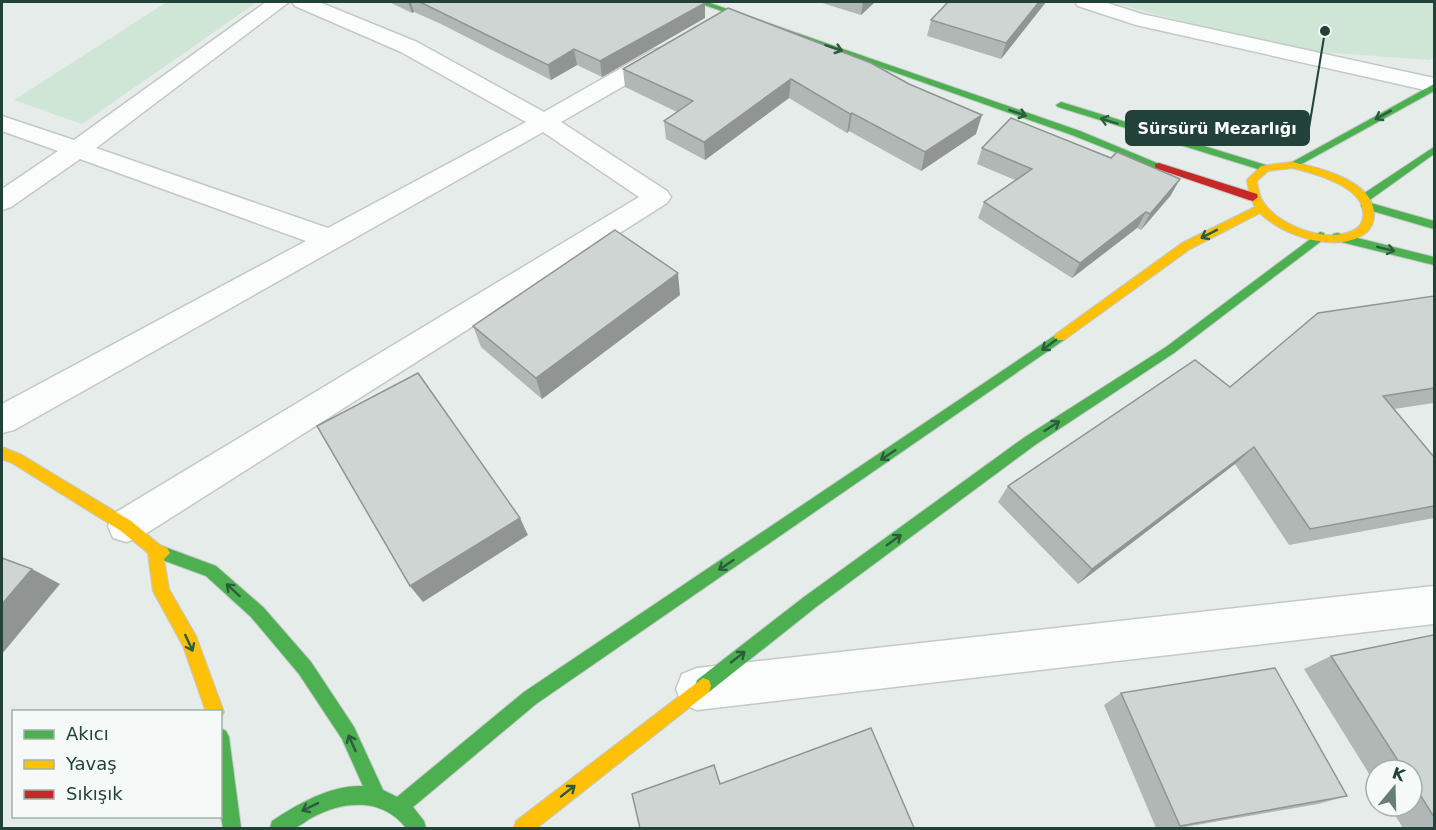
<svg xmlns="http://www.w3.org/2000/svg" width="1436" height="830" font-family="'DejaVu Sans',sans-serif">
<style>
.green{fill:#cfe5d6}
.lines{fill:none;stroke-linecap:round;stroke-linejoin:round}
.street-casing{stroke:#c3c9c6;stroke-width:3}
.fast-casing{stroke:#c2c9c6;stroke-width:2}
.slow-casing{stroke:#c2c9c6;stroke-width:2}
.jam-casing{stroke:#c2c9c6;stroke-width:2}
.street{fill:#fbfcfc;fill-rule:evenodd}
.fast{fill:#4caf50;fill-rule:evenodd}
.slow{fill:#ffc107;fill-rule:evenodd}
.jam{fill:#c62828;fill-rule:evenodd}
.wall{fill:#b1b7b5}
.shaded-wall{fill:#909593}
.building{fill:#ced5d2;stroke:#909593;stroke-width:1.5}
.oneway{stroke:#2c5c3e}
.leader{fill:none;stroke:#224138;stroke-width:2}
.callout-dot{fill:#224138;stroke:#f5faf8;stroke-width:2}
.callout{fill:#224138;stroke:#224138;stroke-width:2}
.callout-label{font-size:16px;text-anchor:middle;font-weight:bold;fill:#fff}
</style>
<rect width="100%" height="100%" fill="#e6ece9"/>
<g class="green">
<polygon points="167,2 257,2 82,124 14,100"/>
<polygon points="1109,2 1434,2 1434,58 1429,60 1293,50"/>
</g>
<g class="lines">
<defs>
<g id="street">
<polygon points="266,2 289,2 96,148 328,228 526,122 401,52 295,6 292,2 319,2 417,42 544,112 653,50 661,48 669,50 672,55 669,60 561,122 667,191 671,197 667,203 139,538 126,542 113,538 108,526 113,514 639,197 543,132 14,430 2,433 2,404 306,241 80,159 11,207 2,210 2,189 58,151 2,131 2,116 74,140"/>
<polygon points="1075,2 1104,2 1142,14 1434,78 1434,92 1136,25 1078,6"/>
<polygon points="1434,586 1434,624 697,710 682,704 676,689 682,674 697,668"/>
</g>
<g id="fast">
<polygon points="696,2 707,2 1080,131 1164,166 1163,168 1155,168 1072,135"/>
<polygon points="1434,84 1434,91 1296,167 1288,167 1287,165"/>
<polygon points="1061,102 1269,166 1270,168 1265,171 1261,170 1058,107 1056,105"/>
<polygon points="1434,147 1434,154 1367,202 1434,221 1434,229 1362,208 1361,205 1363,202 1359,199 1360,196"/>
<polygon points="1320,232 1324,233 1324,239 1174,353 1035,445 816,607 709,692 703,694 697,692 695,686 697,680 804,597 1025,437 1166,347"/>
<polygon points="1337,233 1434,257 1434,265 1333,240 1333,234"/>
<path d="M1060,332L1064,334L1066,337L1064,340L536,704L413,807L424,821L426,828H406C383,798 345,800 313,817C307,820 300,827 293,828C287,830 277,828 270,828L272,821C298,804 330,785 363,786L342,739L299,674L251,617L206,576L157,558L154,553L157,548L162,546L216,566L263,607L311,662L354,727L383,790L397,797L524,692Z"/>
<polygon points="220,728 226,731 229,737 241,828 223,828 220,810"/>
</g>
<g id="slow">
<path d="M1292,162C1317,167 1372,180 1374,212C1375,221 1371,230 1363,235C1335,253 1281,235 1260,213L1190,249L1064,340H1056L1054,337L1056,334L1182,243L1255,207L1250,197L1247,180L1261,166ZM1292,168C1313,173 1362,186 1363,212C1364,221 1361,227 1352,231C1325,243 1280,226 1264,203C1259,197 1258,188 1257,181L1268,171Z"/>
<polygon points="2,447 22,455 131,521 160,545 167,548 170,553 164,559 169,589 196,636 224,712 221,718 220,712 206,712 183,646 153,591 148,553 121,531 12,463 2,459"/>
<polygon points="703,678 709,680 711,686 709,692 537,828 514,828 516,821"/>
</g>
<polygon id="jam" points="1159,163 1257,194 1258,197 1253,201 1249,200 1155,168 1155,164"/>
</defs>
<use href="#street" class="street-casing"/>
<use href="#fast" class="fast-casing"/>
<use href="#slow" class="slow-casing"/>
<use href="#jam" class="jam-casing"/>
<use href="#street" class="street"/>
<use href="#fast" class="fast"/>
<use href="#slow" class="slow"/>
<use href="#jam" class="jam"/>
</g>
<g class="wall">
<polygon points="389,2 701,2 705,18 602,77 577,65 551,80 439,23 414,12 412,13"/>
<polygon points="819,2 875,2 861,15"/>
<polygon points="1046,2 1001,59 927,36 931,20"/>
<polygon points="728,8 976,134 921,171 849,131 847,133 789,98 705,160 666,139 664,121 677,112 625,87 623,69"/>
<polygon points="982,148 1171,195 1141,230 1137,228 1072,278 978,218 984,202 1015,180 977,164"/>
<polygon points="680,295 542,399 481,347 473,326"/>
<polygon points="1434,296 1434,403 1394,409 1434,457 1434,518 1289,545 1235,464 1078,584 998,502 1008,486"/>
<polygon points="1434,637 1434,828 1403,828 1389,806 1412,806 1412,770 1376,770 1376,785 1304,669 1331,656"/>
<polygon points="1121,693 1347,796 1318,804 1179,828 1156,828 1104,705"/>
</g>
<g class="shaded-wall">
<polygon points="408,2 411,2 414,12 412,13"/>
<polygon points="863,2 875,2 861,15"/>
<polygon points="1039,2 1046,2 1001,59 1006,43"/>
<polygon points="705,3 705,18 602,77 600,61"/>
<polygon points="574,49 577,65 551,80 548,65"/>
<polygon points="791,79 789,98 705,160 704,142"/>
<polygon points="852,113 849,131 847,133 850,114"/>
<polygon points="982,115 976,134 921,171 925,152"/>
<polygon points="1180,179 1171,195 1141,230 1150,214"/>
<polygon points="1146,212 1137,228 1072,278 1080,263"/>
<polygon points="678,273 680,295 542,399 536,378"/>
<polygon points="1254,447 1235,464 1078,584 1092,569"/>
<polygon points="520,518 528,535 423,602 410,586"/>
<polygon points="32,569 60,584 2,654 2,604"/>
</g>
<g class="building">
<polygon points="420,2 701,2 705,3 600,61 574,49 548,65"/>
<polygon points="948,2 1039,2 1006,43 931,20"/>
<polygon points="728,8 871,63 909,84 982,115 925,152 852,113 850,114 791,79 704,142 664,121 693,101 623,69"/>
<polygon points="1011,118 1111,158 1117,152 1180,179 1150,214 1146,212 1080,263 984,202 1032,169 982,148"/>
<polygon points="615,230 678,273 536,378 473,326"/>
<polygon points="1434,296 1434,388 1383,396 1434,457 1434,506 1310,529 1254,447 1092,569 1008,486 1195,360 1230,387 1318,313"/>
<polygon points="418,373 520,518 410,586 317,426"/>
<polygon points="2,558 32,569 2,604"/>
<polygon points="1433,635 1434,637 1434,817 1412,782 1412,770 1404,770 1331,656"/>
<polygon points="1275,668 1347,796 1180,826 1121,693"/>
<polygon points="871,728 914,828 640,828 632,794 714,765 720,784"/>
</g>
<defs><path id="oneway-shaft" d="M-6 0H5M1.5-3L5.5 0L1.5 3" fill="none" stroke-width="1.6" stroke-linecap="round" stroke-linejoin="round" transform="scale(1.5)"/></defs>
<g class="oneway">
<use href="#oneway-shaft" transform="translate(834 48) rotate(19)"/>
<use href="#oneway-shaft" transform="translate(1018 113) rotate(19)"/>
<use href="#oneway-shaft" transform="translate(1383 115) rotate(151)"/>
<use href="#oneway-shaft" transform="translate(1109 121) rotate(-163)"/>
<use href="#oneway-shaft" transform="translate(1209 234) rotate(153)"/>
<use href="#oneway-shaft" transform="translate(1386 249) rotate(14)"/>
<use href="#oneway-shaft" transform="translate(1049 345) rotate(144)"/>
<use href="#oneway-shaft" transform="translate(1052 426) rotate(-33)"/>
<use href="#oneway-shaft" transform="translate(888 455) rotate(146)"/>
<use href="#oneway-shaft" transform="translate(894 540) rotate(-36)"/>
<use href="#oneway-shaft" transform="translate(726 565) rotate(146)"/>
<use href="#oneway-shaft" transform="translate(233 590) rotate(-138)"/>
<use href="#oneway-shaft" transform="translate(189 643) rotate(65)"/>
<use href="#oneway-shaft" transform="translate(738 657) rotate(-38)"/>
<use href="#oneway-shaft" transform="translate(352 743) rotate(-114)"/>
<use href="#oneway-shaft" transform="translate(568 791) rotate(-38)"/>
<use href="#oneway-shaft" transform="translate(310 807) rotate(154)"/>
</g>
<path class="leader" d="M1325 31L1309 128"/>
<circle class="callout-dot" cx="1325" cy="31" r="6"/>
<rect class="callout" x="1126" y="111" width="183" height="34" rx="6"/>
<g class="callout-label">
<text x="1217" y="134">Sürsürü Mezarlığı</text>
</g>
<rect width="1436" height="830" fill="none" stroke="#224138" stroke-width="6"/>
<rect x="12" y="710" width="210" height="108" fill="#f5faf8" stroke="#a1b0ab" stroke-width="1.5"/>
<rect x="24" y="730" width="30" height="9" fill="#4caf50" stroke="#a1b0ab" stroke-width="1.5"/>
<text x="66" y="740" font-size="18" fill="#224138">Akıcı</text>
<rect x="24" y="760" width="30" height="9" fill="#ffc107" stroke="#a1b0ab" stroke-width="1.5"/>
<text x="66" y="770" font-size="18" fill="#224138">Yavaş</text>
<rect x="24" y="790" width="30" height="9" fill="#c62828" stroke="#a1b0ab" stroke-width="1.5"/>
<text x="66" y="800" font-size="18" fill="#224138">Sıkışık</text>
<g transform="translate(1394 788) rotate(19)"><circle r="28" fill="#f5faf8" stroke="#a1b0ab" stroke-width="1.5"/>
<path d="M0-4.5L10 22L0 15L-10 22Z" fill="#677d76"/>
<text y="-9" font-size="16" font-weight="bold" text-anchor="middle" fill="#224138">K</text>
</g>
</svg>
